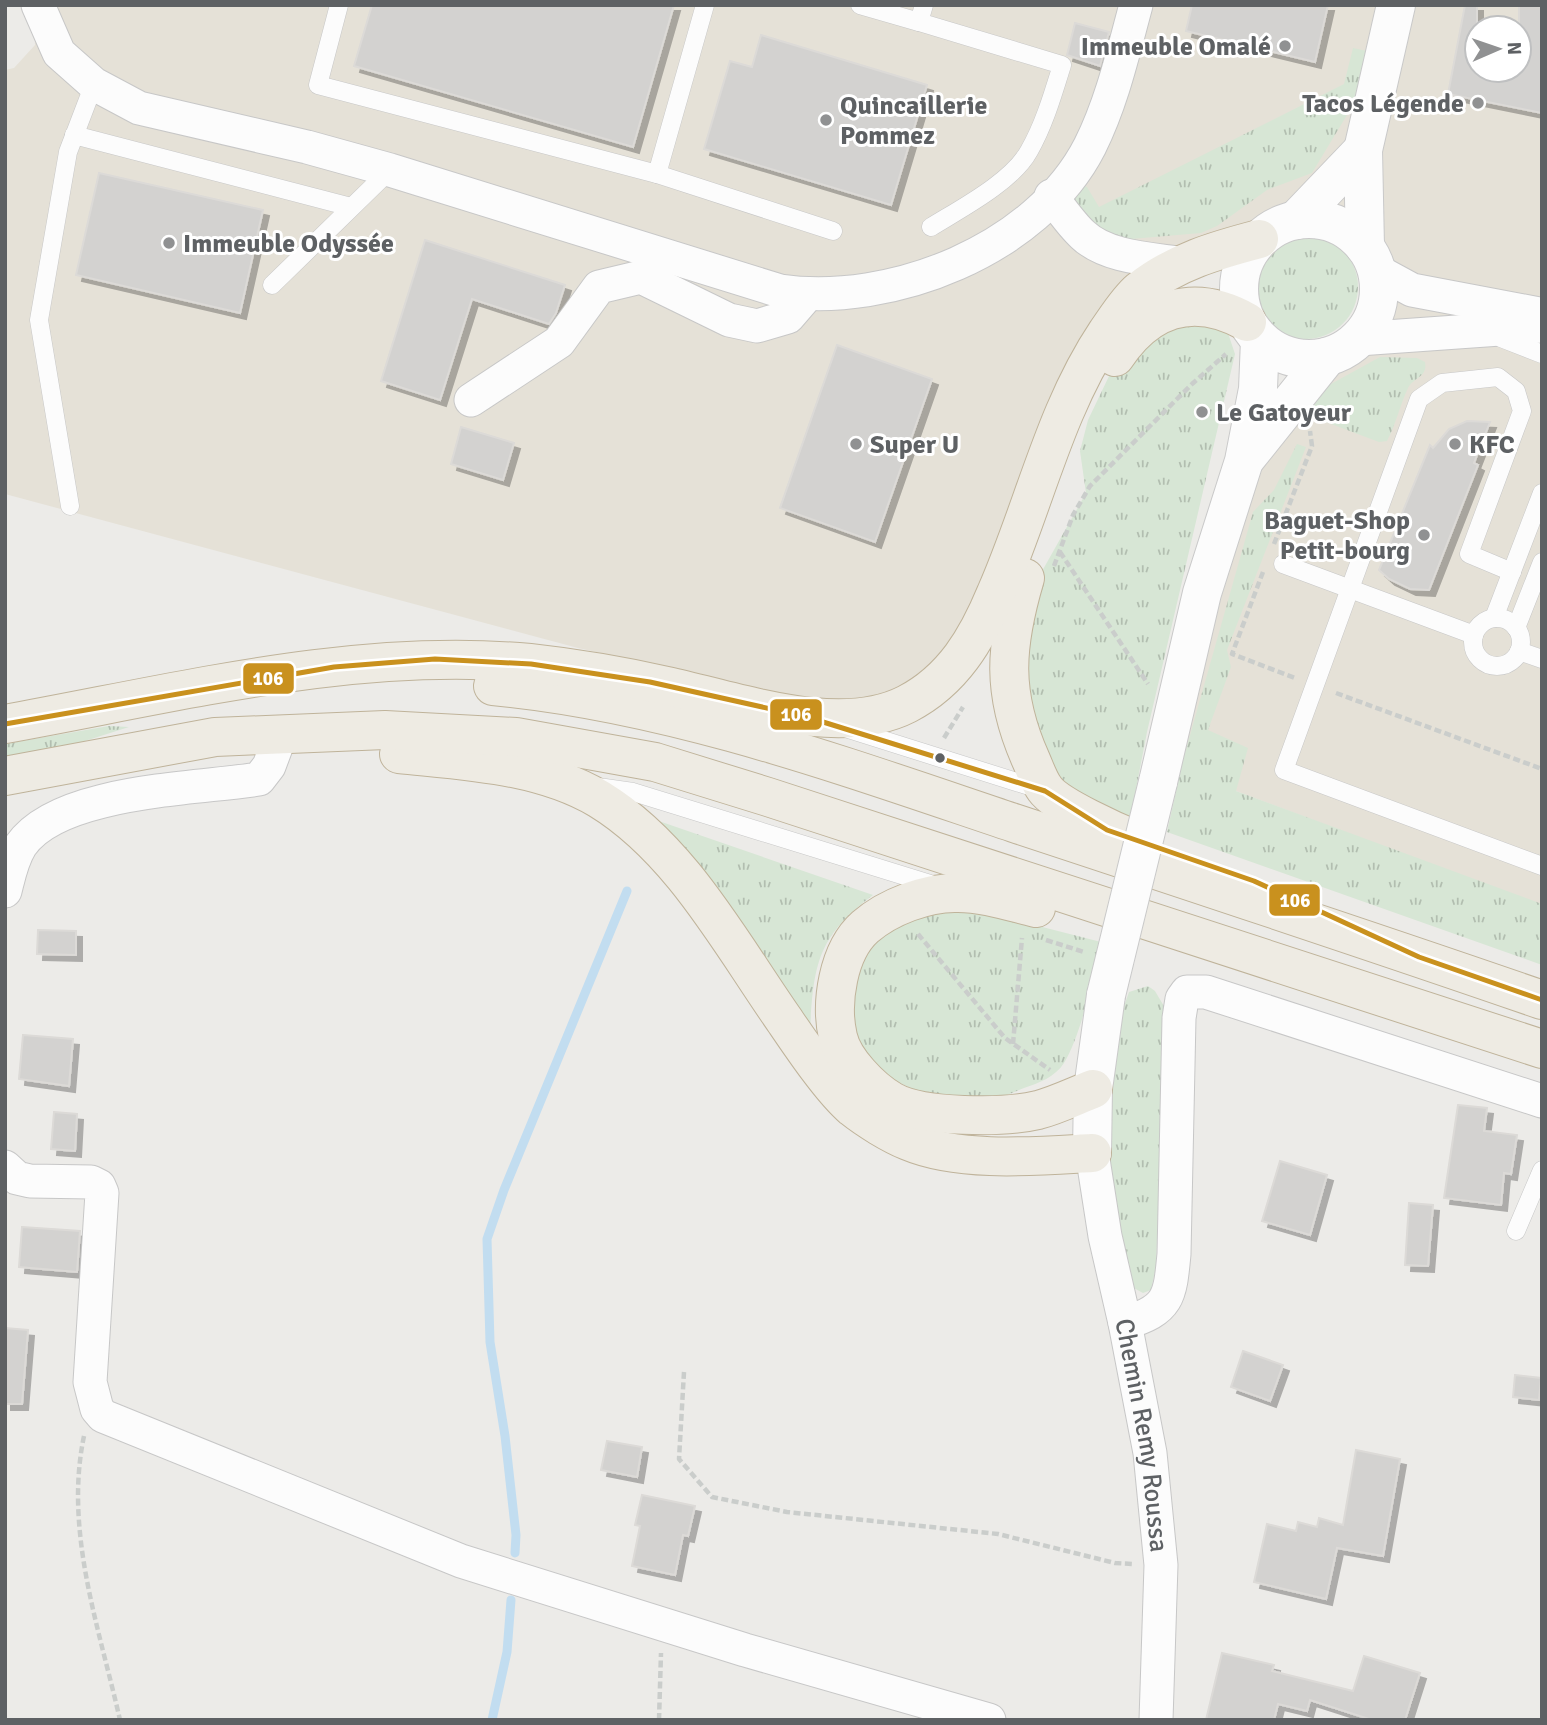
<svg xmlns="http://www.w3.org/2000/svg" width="1547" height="1725" font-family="Signika,sans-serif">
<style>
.commercial{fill:#e5e1d7;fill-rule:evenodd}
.grass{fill:url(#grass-tufts)}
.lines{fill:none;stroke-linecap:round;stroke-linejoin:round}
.stream{stroke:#c2ddf0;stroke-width:9}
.building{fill:#d3d2d0;stroke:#dcdad7;stroke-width:2;filter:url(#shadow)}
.lane-casing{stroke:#c7c7c7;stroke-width:19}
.street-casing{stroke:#c7c7c7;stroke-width:35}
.secondary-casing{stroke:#c9c9c9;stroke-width:40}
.highway-casing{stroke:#bfb39a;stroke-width:40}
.path{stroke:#cacdcb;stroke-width:4.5;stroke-dasharray:7 3.5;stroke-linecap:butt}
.lane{stroke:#fcfcfc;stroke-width:18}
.street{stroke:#fcfcfc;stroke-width:33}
.secondary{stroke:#fcfcfc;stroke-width:38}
.highway{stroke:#eeebe3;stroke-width:38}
.secondary-bridge-casing{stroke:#c9c9c9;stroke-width:40;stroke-linecap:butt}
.secondary-bridge{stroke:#fcfcfc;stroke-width:38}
.bus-1-casing{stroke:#fff;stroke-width:10}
.bus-1{stroke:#c9911e;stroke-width:5}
.poi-dot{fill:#909192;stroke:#fff;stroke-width:2.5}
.bus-dot{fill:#5e6164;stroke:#fff;stroke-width:2.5}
.labels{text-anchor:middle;stroke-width:6;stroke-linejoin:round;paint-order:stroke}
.poi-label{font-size:26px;font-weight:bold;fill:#5e6164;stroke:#fff;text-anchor:start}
.street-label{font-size:26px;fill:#5e6164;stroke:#fff}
.line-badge{stroke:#fff;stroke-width:2.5}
.badge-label{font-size:19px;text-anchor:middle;font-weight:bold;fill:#fff}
</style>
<defs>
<pattern id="grass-tufts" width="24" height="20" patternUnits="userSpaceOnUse" patternTransform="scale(1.75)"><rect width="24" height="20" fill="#d7e6d5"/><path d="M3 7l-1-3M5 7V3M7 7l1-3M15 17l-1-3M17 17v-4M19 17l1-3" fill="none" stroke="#b2beb0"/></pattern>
<filter id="shadow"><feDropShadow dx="6" dy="6" stdDeviation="0" flood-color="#0004"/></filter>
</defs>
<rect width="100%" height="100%" fill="#ecebe8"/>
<path class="commercial" d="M34,5H1542V906L1236,791L1185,763L1166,737L1244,461L1341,352L1358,339L1370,324L1377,303L1379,287L1351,233L1315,219L1286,222L1259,239L1140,291L956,665L848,708L578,648L5,494V70L14,68L35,45ZM1477,28H1519V70H1477Z"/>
<g class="grass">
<polygon points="1353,48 1367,51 1356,100 1312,173 1267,190 1217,226 1201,233 1131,239 1100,236 1070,199 1081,185 1087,187 1099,207 1344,84"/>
<circle cx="1306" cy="287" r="52"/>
<polygon points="1178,319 1228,333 1235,354 1147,732 1129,825 1100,812 1045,765 1025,714 1032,589 1086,493 1080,451 1088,420 1110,374"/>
<path d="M1380,357L1417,358L1425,362C1428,377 1414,377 1408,388C1400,405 1396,424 1387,441L1379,442L1315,418L1313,402L1320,390Z"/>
<polygon points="1297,444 1306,447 1227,650 1231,667 1208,730 1248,748 1236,791 1542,904 1542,965 1167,832 1183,760 1253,512 1274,490"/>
<polygon points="109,726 129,727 66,747 5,759 5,744"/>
<path d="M653,819L873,895C817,937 814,964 810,1030Z"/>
<path d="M921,909L980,911L1101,942C1094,974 1081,1036 1064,1063C1055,1077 1039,1083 1024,1088C1014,1092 1000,1099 989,1100C921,1102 843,1076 855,992C857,977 862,954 874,943C887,930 906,920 921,909Z"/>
<polygon points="1148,986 1155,991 1165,1008 1156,1267 1151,1290 1143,1293 1130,1286 1113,1194 1106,1092 1111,1043 1129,992"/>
</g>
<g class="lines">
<g class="stream">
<polyline points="515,1553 516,1535 505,1436 490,1342 487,1239 504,1190 627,891"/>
<polyline points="492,1720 507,1652 511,1600"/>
</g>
</g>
<g class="building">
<polygon points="372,5 674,5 633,147 354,66"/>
<polygon points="1192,5 1328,5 1315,62 1186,31"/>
<polygon points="1465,5 1477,5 1477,70 1519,70 1519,5 1542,5 1542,113 1448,94"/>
<polygon points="1075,23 1109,32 1100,66 1067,55"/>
<polygon points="761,35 927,85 891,205 704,149 730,61 752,67"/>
<polygon points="99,173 263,210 240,313 76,275"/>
<polygon points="425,240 565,285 556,313 549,324 472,299 440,400 381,381"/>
<polygon points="837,345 932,379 875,542 780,508"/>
<polygon points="1467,421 1490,422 1474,463 1478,465 1429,590 1410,589 1389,579 1379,570 1430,445 1433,448 1449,429"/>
<polygon points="461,427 514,443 503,480 451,464"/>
<polygon points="38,930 76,931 76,955 37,954"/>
<polygon points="23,1035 73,1039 69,1086 19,1079"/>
<polygon points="1458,1105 1487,1108 1484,1131 1517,1135 1511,1174 1504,1173 1501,1205 1444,1198"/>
<polygon points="54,1112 77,1114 75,1151 51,1149"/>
<polygon points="1280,1161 1327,1175 1310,1235 1262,1221"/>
<polygon points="1409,1203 1433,1205 1428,1266 1405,1265"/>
<polygon points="22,1227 80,1231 77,1272 19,1267"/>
<polygon points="5,1328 28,1330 22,1404 5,1404"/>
<polygon points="1243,1351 1283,1365 1270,1401 1231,1387"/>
<polygon points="1515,1375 1541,1378 1539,1400 1513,1397"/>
<polygon points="607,1441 642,1447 637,1477 601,1470"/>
<polygon points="1356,1450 1400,1459 1383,1556 1337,1548 1326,1599 1254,1582 1267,1524 1296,1531 1298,1522 1317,1527 1319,1518 1343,1525"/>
<polygon points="642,1495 695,1506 688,1536 683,1535 675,1575 632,1566 640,1526 635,1525"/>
<polygon points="1222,1653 1274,1665 1272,1671 1353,1691 1364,1656 1420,1673 1405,1720 1372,1720 1310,1700 1307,1711 1278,1704 1274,1720 1206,1720"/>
</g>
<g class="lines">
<defs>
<g id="lane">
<polyline points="339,5 318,85 657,174"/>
<polyline points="705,5 657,174 833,231"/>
<polyline points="860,5 919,22 924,5"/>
<path d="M919,22L1062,65C1053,94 1044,125 1029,151C1012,182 960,209 931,227"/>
<polyline points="74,135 351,207"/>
<polyline points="272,285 390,170"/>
<polyline points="1501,338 1542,354"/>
<polyline points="70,506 39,320 68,152 94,84"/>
<polyline points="1283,564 1474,635"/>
<polyline points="1512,572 1469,554 1522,411 1516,391 1498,377 1442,383 1419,399 1284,770 1542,866"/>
<polyline points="1494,618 1542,493"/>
<circle cx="1497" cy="642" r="24"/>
<polyline points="1516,628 1542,562"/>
<polyline points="1519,651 1542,659"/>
<polyline points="845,728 1042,790"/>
<polyline points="598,787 633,792 937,886"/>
<polyline points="1516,1231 1542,1170"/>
</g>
<g id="street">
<path d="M38,5L59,53L94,84L139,108L307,147L390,170L780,291C891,307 1037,250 1090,146C1112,102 1123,53 1136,5"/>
<path d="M1051,196C1061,209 1071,224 1083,235C1107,258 1153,259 1184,264"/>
<polyline points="1377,271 1412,290 1539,314"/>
<polyline points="1358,339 1542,326"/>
<polyline points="471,400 559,342 599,287 641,277 729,320 757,326 788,317 807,295"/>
<path d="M5,891C9,875 12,859 21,845C59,790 197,789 259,779L269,766L278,742"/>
<path id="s1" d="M1092,1153L1105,1236L1125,1323L1150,1453L1161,1565L1156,1720"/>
<polyline points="5,1167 17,1178 30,1181 91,1182 99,1186 102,1193 90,1382 97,1409 103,1416 461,1561 745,1650 989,1720"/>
<path d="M1125,1323C1169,1310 1170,1297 1174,1254L1179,1018L1182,999L1187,992H1206L1542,1101"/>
</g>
<g id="secondary">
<circle cx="1309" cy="289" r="70"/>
<polyline points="1296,220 1363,150"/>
<polyline points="1365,247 1363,150 1396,5"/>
<polyline points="1247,457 1327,357"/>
<polyline points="1158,782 1202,593 1244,461 1258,389 1260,340"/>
<polyline points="1092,1153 1093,1089 1106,995"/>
</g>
<g id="highway">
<path d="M1115,357C1148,307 1194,292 1247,322"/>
<path d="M1025,578C1005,646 1001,693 1031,760C1035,769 1039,781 1045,789C1057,806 1118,833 1138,841"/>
<path d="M493,686C672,703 844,766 1014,823C1190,881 1366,939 1542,1000"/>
<path d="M5,724C177,693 354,647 530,663C575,668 622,676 667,686C737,701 839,739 907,704C953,680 977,639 996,593C1034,507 1054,411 1107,332C1117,318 1127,301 1140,290C1175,262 1217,250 1259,239"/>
<path d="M399,754C465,761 540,764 599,799C681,849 731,944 785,1021C802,1046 831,1089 853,1108C868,1120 891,1134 908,1141C960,1163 1037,1156 1092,1153"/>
<polyline points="5,776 215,737 385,730 516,737 655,762 768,797 1542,1049"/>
<path d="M1036,908C1011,902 984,893 958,893C927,892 888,907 865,927C838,951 830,1003 838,1037C843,1060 871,1089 892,1101C922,1118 1004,1118 1038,1110C1057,1105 1075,1096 1093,1089"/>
</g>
</defs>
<use href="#lane" class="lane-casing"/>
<use href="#street" class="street-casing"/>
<use href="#secondary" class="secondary-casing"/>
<use href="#highway" class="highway-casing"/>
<g class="path">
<polyline points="1274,544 1312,446 1310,431"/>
<polyline points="1060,552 1148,684"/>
<polyline points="1054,566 1073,515 1090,486 1192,384 1226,354"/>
<polyline points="1263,572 1232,654 1295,678"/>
<polyline points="1336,693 1542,769"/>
<polyline points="944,738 963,707"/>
<polyline points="918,934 1005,1038 1050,1070"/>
<polyline points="1046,940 1084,952"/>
<polyline points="1013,1044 1022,938"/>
<polyline points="684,1372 679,1459 712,1497 787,1512 998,1534 1115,1563 1132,1564"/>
<path d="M84,1436C64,1531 99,1627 120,1720"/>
<polyline points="659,1720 661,1653"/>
</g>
<use href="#lane" class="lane"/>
<use href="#street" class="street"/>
<use href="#secondary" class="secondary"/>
<use href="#highway" class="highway"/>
<defs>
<polyline id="secondary-bridge" points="1106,995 1158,782"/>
</defs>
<use href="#secondary-bridge" class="secondary-bridge-casing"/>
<use href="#secondary-bridge" class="secondary-bridge"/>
<defs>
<polyline id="bus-1" points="5,724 334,667 435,659 531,664 650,682 807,717 1045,791 1107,830 1254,881 1419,957 1542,1000"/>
</defs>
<use href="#bus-1" class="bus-1-casing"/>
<use href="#bus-1" class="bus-1"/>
</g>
<g class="poi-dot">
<circle cx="1285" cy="46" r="7"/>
<circle cx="1478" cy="103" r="7"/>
<circle cx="826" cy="120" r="7"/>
<circle cx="169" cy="243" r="7"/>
<circle cx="1202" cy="412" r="7"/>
<circle cx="856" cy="444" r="7"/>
<circle cx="1455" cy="444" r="7"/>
<circle cx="1424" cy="535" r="7"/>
</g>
<circle class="bus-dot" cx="940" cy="758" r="6"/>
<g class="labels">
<g class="poi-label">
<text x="1271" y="55" text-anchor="end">Immeuble Omalé</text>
<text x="1464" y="112" text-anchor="end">Tacos Légende</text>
<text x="840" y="114">Quincaillerie<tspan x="840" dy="30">Pommez</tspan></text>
<text x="183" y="252">Immeuble Odyssée</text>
<text x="1216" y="421">Le Gatoyeur</text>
<text x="870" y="453">Super U</text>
<text x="1469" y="453">KFC</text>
<text x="1410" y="529" text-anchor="end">Baguet-Shop<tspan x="1410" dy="30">Petit-bourg</tspan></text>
</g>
<g class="street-label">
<text dy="9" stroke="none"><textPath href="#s1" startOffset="287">Chemin Remy Roussa</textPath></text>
</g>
</g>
<g class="line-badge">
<rect x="242" y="662" width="53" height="33" rx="7" fill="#c9911e"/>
<rect x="769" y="698" width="54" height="33" rx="7" fill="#c9911e"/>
<rect x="1268" y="883" width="53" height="34" rx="7" fill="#c9911e"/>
</g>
<g class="badge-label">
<text x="268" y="685">106</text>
<text x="796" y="721">106</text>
<text x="1295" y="907">106</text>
</g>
<rect width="1547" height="1725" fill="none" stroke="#5e6164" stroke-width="14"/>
<g transform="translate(1498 49) rotate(88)"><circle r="33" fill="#ffffff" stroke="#bfc0c1" stroke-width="2"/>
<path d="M0-5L12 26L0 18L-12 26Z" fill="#909192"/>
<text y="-10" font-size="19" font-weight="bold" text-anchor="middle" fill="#5e6164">N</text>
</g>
</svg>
